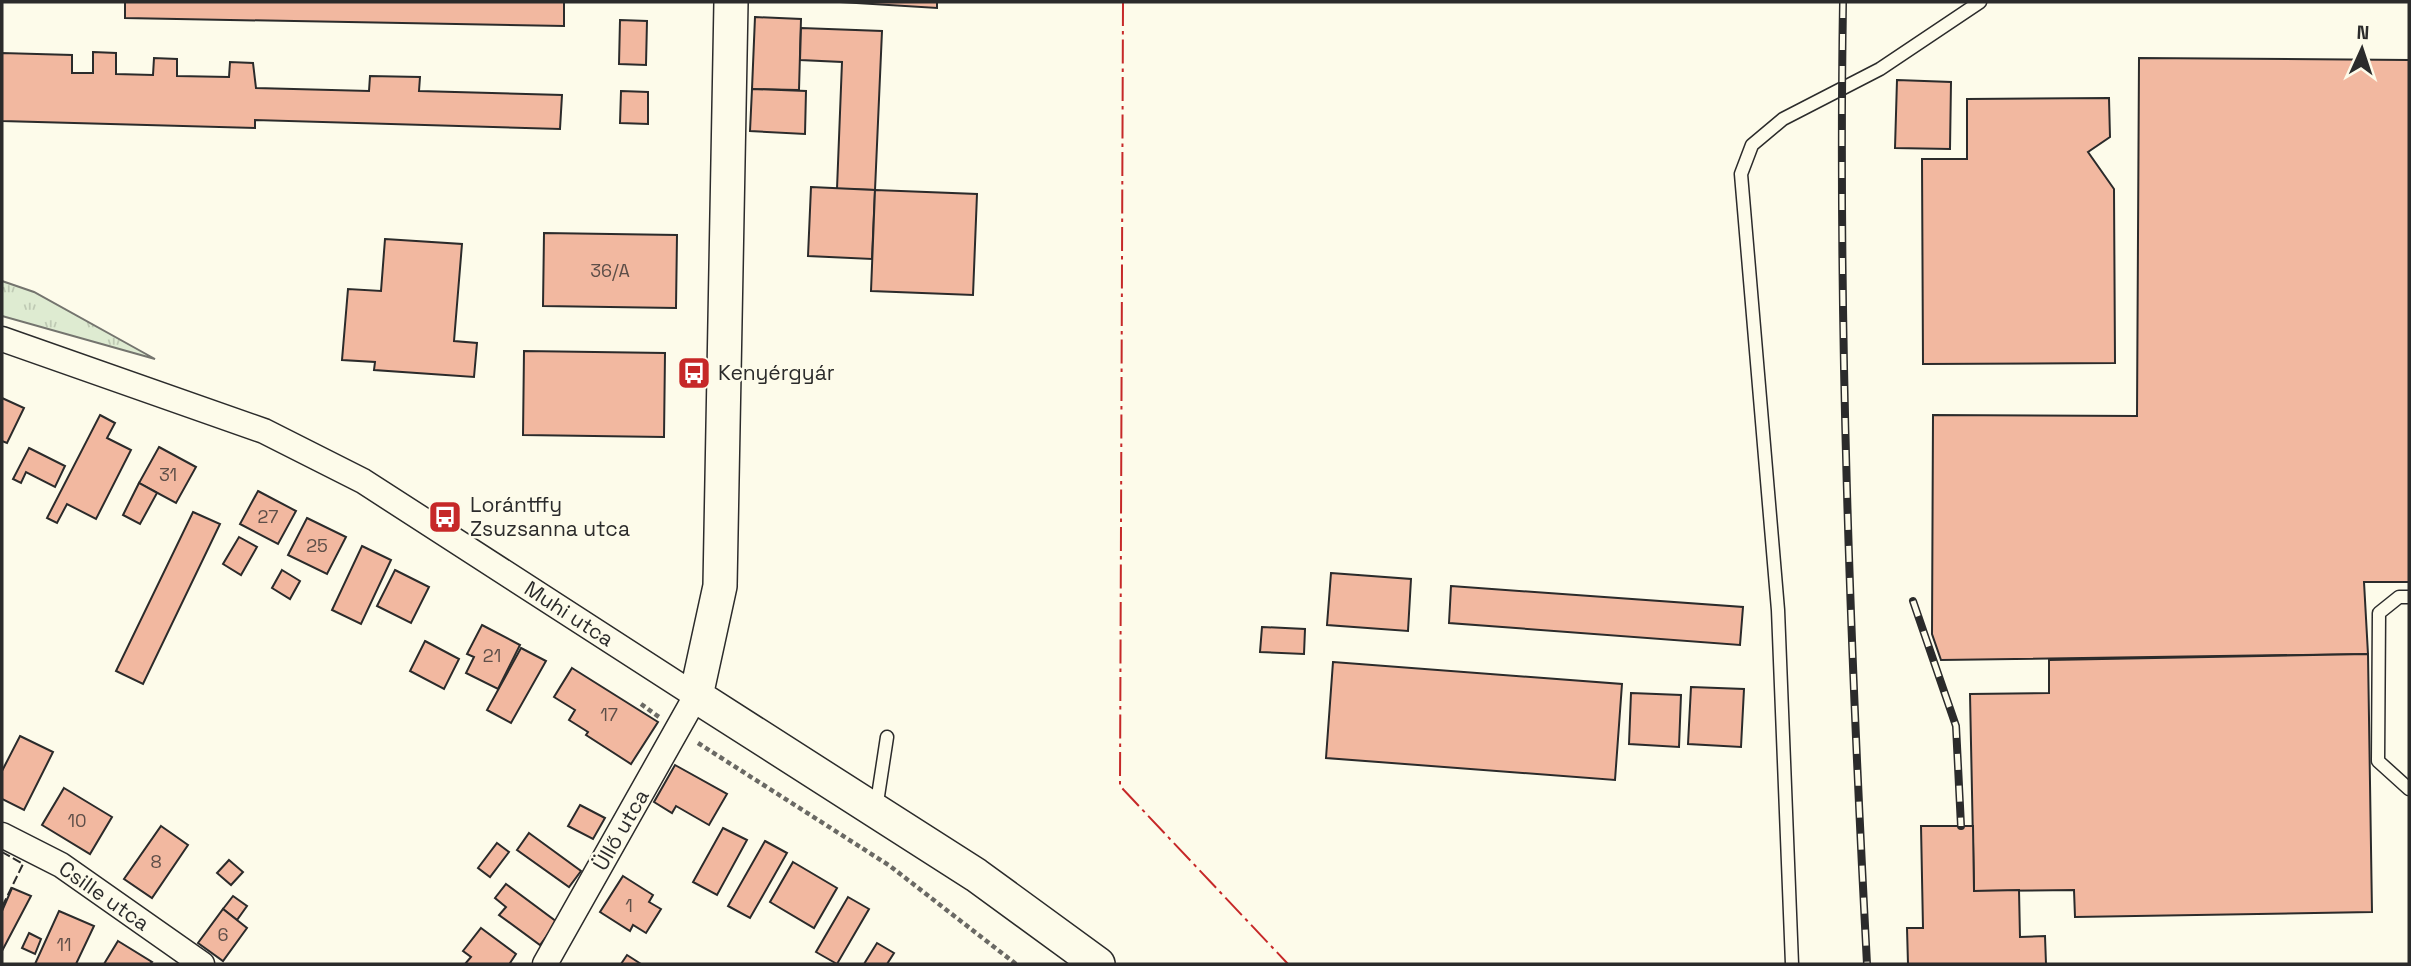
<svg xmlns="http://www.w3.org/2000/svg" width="2411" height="966" font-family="'Space Grotesk',sans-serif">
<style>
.grass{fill:url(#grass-tufts);stroke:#74746e;stroke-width:2}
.building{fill:#f2b8a0;stroke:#2b2b2b;stroke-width:2}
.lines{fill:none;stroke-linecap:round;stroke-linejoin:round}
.service-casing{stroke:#2b2b2b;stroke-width:15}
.minor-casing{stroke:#2b2b2b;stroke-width:27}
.secondary-casing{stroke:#2b2b2b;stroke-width:36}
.path{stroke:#6a6964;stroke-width:4.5;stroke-dasharray:5 3.5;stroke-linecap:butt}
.service{stroke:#fdfbea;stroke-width:12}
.minor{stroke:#fdfbea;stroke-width:24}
.secondary{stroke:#fdfbea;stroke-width:33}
.rail-casing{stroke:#2b2b2b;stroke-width:8}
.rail{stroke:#fdfbea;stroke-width:5;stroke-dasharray:16;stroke-linecap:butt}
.fence{stroke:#2b2b2b;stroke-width:2;stroke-dasharray:9 3.5;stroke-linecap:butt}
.power{stroke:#c62828;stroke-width:2;stroke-dasharray:24 5 3.5 5;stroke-linecap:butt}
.labels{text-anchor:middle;stroke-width:5;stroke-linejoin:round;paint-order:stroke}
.number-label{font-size:18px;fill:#5d4e48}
.poi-label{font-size:21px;fill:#2b2b2b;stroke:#fdfbea;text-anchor:start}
.street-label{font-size:21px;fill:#2b2b2b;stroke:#fdfbea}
</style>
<defs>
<pattern id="grass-tufts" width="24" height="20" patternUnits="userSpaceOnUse" patternTransform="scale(1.75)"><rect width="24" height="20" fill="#deebd1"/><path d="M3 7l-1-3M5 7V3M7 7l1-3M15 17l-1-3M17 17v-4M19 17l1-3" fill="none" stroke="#bfcab4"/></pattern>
</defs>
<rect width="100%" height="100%" fill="#fdfbea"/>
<polygon class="grass" points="2,281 34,292 155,359 2,316"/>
<g class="building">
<polygon points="125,2 564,2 564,26 125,18"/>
<polygon points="840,2 937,2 937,8"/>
<polygon points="755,17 801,19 799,90 752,89"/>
<polygon points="620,20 647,21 646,65 619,64"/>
<polygon points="801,28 882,31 875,190 837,189 842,62 800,60"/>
<polygon points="93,52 116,53 116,74 153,75 154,58 177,59 177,76 229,77 230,62 253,63 256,88 369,91 370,76 420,77 419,91 562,95 560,129 255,120 255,128 2,121 2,53 72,55 72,73 93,73"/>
<polygon points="2139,58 2409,60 2409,582 2364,582 2368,654 1941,660 1932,634 1933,415 2137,416"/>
<polygon points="1897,80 1951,82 1950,149 1895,148"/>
<polygon points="752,89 806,91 805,134 750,131"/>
<polygon points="621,91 648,92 648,124 620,123"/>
<polygon points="2109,98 2110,137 2088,152 2114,189 2115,363 1923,364 1922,159 1967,159 1967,99"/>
<polygon points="811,187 875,190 872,259 808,256"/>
<polygon points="875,190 977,194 973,295 871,291"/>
<polygon points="544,233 677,235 676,308 543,306"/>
<polygon points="385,239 462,244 454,341 477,343 474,377 374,370 375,362 342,360 348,289 381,291"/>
<polygon points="524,351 665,353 664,437 523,435"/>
<polygon points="2,398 24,408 7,443 2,441"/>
<polygon points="100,415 115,423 107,438 131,450 96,519 67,504 57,523 47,518"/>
<polygon points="159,447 196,467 176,503 139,483"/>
<polygon points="29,448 65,466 55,487 26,472 21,483 13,479"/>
<polygon points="139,483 157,493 140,524 123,515"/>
<polygon points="258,491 296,511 278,544 240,524"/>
<polygon points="193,512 220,524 143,684 116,671"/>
<polygon points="307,518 346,537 327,574 288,555"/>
<polygon points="239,537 257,547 241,575 223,564"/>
<polygon points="362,546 391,560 361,624 332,610"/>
<polygon points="282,570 300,581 290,599 272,588"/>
<polygon points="395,570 429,587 411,623 377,606"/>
<polygon points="1331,573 1411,579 1408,631 1327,625"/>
<polygon points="1451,586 1743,607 1740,645 1449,623"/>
<polygon points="482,625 520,645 498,689 466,673 474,657 467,654"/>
<polygon points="1262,627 1305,629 1304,654 1260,652"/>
<polygon points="425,641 459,659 444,689 410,671"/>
<polygon points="521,648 546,661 511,723 487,710"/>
<polygon points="2368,654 2372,912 2075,917 2074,890 1974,891 1970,694 2049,693 2049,660"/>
<polygon points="1333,662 1622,684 1615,780 1326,758"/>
<polygon points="572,668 658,722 631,764 586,735 588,732 569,720 575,710 554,697"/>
<polygon points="1691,687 1744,689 1741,747 1688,744"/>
<polygon points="1631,693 1681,695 1679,747 1629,744"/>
<polygon points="20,736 53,752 24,810 2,799 2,771"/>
<polygon points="675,765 727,794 709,825 676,806 672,813 654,802"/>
<polygon points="64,788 112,817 90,854 42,825"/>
<polygon points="580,805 605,818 593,839 568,826"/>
<polygon points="161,826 188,845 152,898 124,879"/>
<polygon points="1921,826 1973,826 1974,891 2019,890 2020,937 2045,936 2046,964 1908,964 1907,928 1923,928"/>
<polygon points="723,828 747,840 717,895 693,882"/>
<polygon points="529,833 581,871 569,887 517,850"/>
<polygon points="765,841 787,853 750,918 728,906"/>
<polygon points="497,843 509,852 490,877 478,868"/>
<polygon points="229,860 243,872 231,885 217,873"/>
<polygon points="793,862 837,888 814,928 770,902"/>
<polygon points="623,876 653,895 649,902 661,909 646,933 633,925 630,931 600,912"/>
<polygon points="506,884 557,922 540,945 499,915 506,907 495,898"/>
<polygon points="12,888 31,896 2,951 2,911"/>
<polygon points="233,896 247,906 237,920 223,909"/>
<polygon points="848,897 869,909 837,964 816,952"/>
<polygon points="223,909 247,928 223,961 198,943"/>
<polygon points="59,911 94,926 76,964 35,964"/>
<polygon points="481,928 516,954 510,963 512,964 465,964 471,957 463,951"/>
<polygon points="29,933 41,939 35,954 22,948"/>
<polygon points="118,941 152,962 150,964 104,964"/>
<polygon points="877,943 894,953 887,964 864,964"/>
<polygon points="627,955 641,964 621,964"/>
</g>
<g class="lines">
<defs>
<g id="service">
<polyline points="2409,597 2399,597 2379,613 2378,761 2409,789"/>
<polyline points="876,809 887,737"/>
<polyline points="1792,964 1778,610 1741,174 1752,145 1783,119 1880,69 1980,2"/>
</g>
<g id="minor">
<polyline points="2,339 264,431 363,481 696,696 545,964"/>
<polyline points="2,835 61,865 202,964"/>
</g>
<polyline id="secondary" points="731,2 720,586 696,696 976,875 1098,964"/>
</defs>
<use href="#service" class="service-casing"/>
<use href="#minor" class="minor-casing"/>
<use href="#secondary" class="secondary-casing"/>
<g class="path">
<polyline points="641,704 659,717"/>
<polyline points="698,743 890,866 1016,964"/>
</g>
<use href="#service" class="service"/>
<use href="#minor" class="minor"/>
<use href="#secondary" class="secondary"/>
<defs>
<g id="rail">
<path d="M1843,2C1838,323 1850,644 1867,964"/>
<polyline points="1913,601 1956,726 1961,826"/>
</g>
</defs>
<use href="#rail" class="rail-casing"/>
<use href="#rail" class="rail"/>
<polyline class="fence" points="2,852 23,864 2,907"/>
<polyline class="power" points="1123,2 1120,786 1288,964"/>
</g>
<defs>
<symbol id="bus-square" viewBox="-11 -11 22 22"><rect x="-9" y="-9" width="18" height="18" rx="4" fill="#c62828" stroke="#fdfbea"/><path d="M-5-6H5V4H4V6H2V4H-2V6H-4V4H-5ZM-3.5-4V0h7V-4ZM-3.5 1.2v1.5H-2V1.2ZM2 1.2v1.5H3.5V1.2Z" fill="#fff"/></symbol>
</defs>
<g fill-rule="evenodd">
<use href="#bus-square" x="675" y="354" width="38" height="38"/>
<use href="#bus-square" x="426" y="498" width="38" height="38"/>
</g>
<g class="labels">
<g class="number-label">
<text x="610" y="277">36/A</text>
<text x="168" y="481">31</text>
<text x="268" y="523">27</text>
<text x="317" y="552">25</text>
<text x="492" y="662">21</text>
<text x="609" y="721">17</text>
<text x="77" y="827">10</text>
<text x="156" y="868">8</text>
<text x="629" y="912">1</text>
<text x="223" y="941">6</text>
<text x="64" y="951">11</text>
</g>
<g class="poi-label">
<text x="718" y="380">Kenyérgyár</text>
<text x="470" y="512">Lorántffy<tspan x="470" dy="24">Zsuzsanna utca</tspan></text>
</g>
<g class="street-label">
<text transform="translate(569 614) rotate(33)" y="7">Muhi utca</text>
<text transform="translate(621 830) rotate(-60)" y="7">Üllő utca</text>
<text transform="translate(104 896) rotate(35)" y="7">Csille utca</text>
</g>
</g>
<rect width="2411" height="966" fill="none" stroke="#2b2b2b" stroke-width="7"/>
<g transform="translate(2362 49) rotate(3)" stroke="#fdfbea" stroke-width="5" paint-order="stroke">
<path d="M0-5L12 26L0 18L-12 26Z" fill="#2b2b2b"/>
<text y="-10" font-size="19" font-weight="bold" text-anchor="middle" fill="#2b2b2b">N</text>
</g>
</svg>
